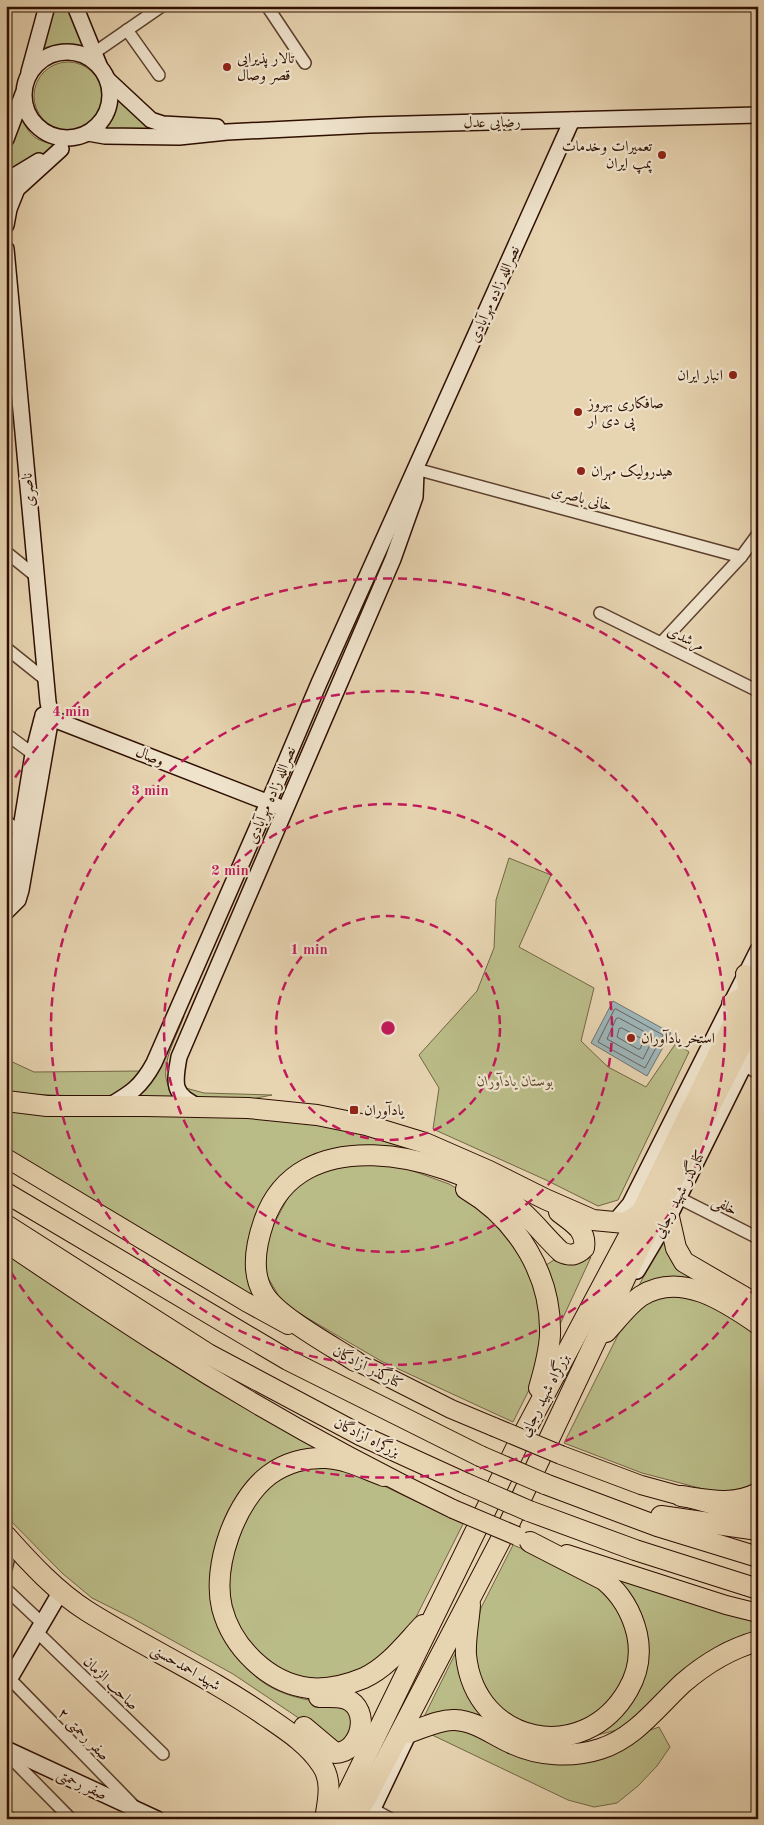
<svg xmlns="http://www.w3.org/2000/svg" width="764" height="1825" font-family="'Old Standard TT',Amiri,serif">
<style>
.green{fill:#babc88;stroke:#746544}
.water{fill:#9db5b8;stroke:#71726f}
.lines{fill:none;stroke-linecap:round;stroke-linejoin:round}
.shore{stroke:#66625c;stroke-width:1}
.street-casing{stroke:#5c402d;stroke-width:14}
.secondary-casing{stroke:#2e0e01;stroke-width:18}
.primary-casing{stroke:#2e0e01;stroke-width:20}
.highway-casing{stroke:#2e0e01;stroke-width:22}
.street{stroke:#efe3cc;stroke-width:11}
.secondary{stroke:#efe3cc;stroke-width:15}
.primary{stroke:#e7d4b1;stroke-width:18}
.highway{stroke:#e7d4b1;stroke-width:20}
.primary-bridge-casing{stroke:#2e0e01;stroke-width:20;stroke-linecap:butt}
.highway-bridge-casing{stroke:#2e0e01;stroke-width:22;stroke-linecap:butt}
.primary-bridge{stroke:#e7d4b1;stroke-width:18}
.highway-bridge{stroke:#e7d4b1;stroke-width:20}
.ring{fill:none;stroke:#c2185b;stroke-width:2.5;stroke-dasharray:9 6}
.poi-dot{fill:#8f2418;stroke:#efe3cc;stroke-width:2}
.labels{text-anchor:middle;stroke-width:4.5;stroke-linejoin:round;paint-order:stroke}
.poi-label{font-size:15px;fill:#2e0e01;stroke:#efe3cc;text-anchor:start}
.street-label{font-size:15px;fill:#2e0e01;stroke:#efe3cc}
.park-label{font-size:15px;font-style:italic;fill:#5f4b30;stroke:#efe3cc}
.centre{fill:#c2185b;stroke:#efe3cc;stroke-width:2.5}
.ring-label{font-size:15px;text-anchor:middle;font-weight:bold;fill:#c2185b;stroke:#efe3cc;stroke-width:4.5;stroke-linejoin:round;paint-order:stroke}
</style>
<rect width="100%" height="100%" fill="#e7d4b1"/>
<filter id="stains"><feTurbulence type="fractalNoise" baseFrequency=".004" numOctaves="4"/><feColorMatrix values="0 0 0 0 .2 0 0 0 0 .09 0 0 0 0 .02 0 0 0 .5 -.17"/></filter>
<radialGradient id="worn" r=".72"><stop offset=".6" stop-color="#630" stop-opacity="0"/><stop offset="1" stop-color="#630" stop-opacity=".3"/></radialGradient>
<g class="green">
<path d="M56,6H68L78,33L85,46C66,43 57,45 40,54Z"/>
<circle cx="68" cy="96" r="34"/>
<path d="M117,93L161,131H101C112,119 116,109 117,93Z"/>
<path d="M21,117C31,139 37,141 59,145L35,158L6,177V156L9,153Z"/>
<polygon points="509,858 551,875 519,947 594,988 581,1041 608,1067 646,1087 676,1043 689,1052 618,1200 598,1206 546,1180 433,1129 439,1088 419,1055 477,991 494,948 496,900"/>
<path d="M184,1016C176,1040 152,1075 176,1096L165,1097L139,1096L143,1092Z"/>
<polygon points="6,1059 34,1072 143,1071 123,1093 101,1097 6,1093"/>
<polygon points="182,1087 204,1093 272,1095 246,1100 197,1099"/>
<polygon points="6,1111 282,1116 313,1121 407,1145 477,1175 379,1149 273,1190 259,1300 6,1149"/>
<polygon points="350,1162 405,1168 449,1184 468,1195 521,1248 542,1310 537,1374 513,1422 381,1361 297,1312 280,1298 267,1276 263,1245 295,1184"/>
<polygon points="666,1234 727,1298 634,1295"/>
<path d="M6,1254L151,1350L328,1453L289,1458L224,1539L234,1649C259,1695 298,1699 345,1706L355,1725L342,1747L233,1674L132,1618L92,1598L62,1573L6,1516Z"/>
<path d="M591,1257L556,1333L543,1267L554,1260C567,1269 579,1264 591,1257Z"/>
<polygon points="658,1294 694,1296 758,1331 758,1482 740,1489 725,1491 711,1491 642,1473 564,1443 625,1321"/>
<polygon points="307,1464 359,1474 463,1524 406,1637 384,1659 331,1681 293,1677 260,1658 229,1611 228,1573 237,1541 248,1516 261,1493 277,1478"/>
<polygon points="513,1545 576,1570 621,1607 632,1655 621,1688 595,1718 549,1730 502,1714 477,1672 475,1633 481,1608"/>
<polygon points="603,1574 758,1621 756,1631 723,1643 700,1657 638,1715 617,1730 586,1738 643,1657"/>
<polygon points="459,1646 503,1731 419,1727"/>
<polygon points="460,1725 522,1752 636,1735 659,1727 670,1747 657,1766 638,1786 617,1803 594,1807 568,1800 428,1733"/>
</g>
<polygon class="water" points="613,1001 671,1033 647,1076 591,1043"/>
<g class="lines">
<g class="shore">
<polygon points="616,1009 663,1035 645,1068 598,1042 614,1010"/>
<polygon points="619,1018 654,1037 643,1059 607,1039 616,1019"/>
<polygon points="622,1028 644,1040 640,1049 638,1049 617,1037 619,1029"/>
</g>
<defs>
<g id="street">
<polyline points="267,6 305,63"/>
<polyline points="127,30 159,75"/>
<polyline points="94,53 162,6"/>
<polyline points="6,372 16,360"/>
<polyline points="416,469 741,557"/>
<polyline points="6,552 37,577"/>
<polyline points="600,613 758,691"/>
<polyline points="661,643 741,557 758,534"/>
<polyline points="6,648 46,680"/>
<polyline points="6,734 33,754"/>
<polyline points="6,821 19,831"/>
<polyline points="743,1065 758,1073"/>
<polyline points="679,1198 758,1238"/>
<polyline points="6,1569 8,1561"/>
<polyline points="6,1589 43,1624"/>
<polyline points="38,1633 163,1754"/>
<polyline points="7,1673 10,1679 132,1804"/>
<polyline points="6,1753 71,1819"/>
<polyline points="373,1809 391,1819"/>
<polyline points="6,1815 11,1819"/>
</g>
<g id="secondary">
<polyline points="75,6 99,65"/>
<circle cx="67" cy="95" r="43"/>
<polyline points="29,72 47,6"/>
<polyline points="107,79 151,120 163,124 217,127"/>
<polyline points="88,133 105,136 179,137 227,132 369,125 758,115"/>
<polyline points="6,139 23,94"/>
<polyline points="6,181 39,161"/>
<polyline points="6,225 9,209 17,189 61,149"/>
<polyline points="6,249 48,702 51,717 21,890 18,900 6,912"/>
<polyline points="43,715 277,806"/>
<polyline points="6,889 13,877 33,754 42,719"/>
<path d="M109,1106C131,1093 141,1087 154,1063L275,787L319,683L572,120"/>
<path d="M200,1107C172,1095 174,1084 179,1057L393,559L415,497L416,473"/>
<polyline points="608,1223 618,1218 630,1204 758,950"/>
<polyline points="637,1271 669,1217 758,1037"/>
<polyline points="6,1685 61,1591"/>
<polyline points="6,1749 157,1819"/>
<polyline points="368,1819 407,1737"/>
</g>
<g id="primary">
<polyline points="731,1003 748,993 745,974"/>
<polyline points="6,1158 246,1302 288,1325"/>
<path d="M6,1238L19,1252C65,1283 111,1314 158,1344C253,1405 352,1460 453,1509"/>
<polyline points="344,1355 451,1409 494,1427"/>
<polyline points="561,1455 641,1485 758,1517"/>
<polyline points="567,1554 726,1605 758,1613"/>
</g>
<g id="highway">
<polyline points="6,1101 47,1106 145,1106 248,1108 317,1115 366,1125 425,1143 489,1171 545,1199 593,1220 625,1223 641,1213"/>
<path d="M466,1189C517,1219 552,1275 550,1335C549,1353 544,1371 539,1388"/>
<polyline points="6,1193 288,1360 480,1456"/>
<polyline points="669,1217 676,1248 684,1262 758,1305"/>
<polyline points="6,1225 208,1354 362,1436 467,1484"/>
<path d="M606,1332C617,1320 628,1305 641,1296C680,1271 725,1301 758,1324"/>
<path d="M355,1361C332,1346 277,1316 264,1294C250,1272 256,1244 264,1221C299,1120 440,1154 507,1199C528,1214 543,1235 561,1252C570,1256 576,1256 584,1248C587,1230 573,1223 559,1212"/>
<path d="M384,1476C365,1469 346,1459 326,1458C306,1457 285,1463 269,1475C235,1501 212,1566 222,1608C232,1647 268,1683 309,1688C328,1690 347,1685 364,1678C388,1667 405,1644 423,1625"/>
<polyline points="545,1484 657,1526 758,1557"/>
<path d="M681,1496C708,1500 733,1506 758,1493"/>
<polyline points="529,1511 635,1550 758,1589"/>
<polyline points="661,1516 758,1530"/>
<path d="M6,1536C30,1563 57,1592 87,1611C146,1648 210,1677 267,1717C286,1730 308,1744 321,1764C333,1780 328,1801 325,1819"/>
<path d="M470,1605C469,1621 465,1639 466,1655C475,1745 584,1767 628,1690C638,1673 641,1653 637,1634C632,1613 621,1594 604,1580L530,1542"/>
<path d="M304,1727L335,1753C361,1753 372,1709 346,1699C338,1696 328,1697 319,1697"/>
<path d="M408,1733C423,1728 440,1719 455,1720C476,1721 493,1735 511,1743C538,1756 572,1758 600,1749C635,1738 657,1707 683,1683C705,1664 729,1649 758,1641"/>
<polyline points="335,1819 517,1446 641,1213 758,973"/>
<polyline points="355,1819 509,1524 653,1219 758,1012"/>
</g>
</defs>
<use href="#street" class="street-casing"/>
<use href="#secondary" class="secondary-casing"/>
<use href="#primary" class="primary-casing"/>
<use href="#highway" class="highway-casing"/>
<use href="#street" class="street"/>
<use href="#secondary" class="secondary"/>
<use href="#primary" class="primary"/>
<use href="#highway" class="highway"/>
<defs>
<g id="primary-bridge">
<polyline points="494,1427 561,1455"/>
<polyline points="453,1509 517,1536"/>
</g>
<g id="highway-bridge">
<polyline points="480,1456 545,1484"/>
<polyline points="467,1484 529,1511"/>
</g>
</defs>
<use href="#primary-bridge" class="primary-bridge-casing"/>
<use href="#highway-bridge" class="highway-bridge-casing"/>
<use href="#primary-bridge" class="primary-bridge"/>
<use href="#highway-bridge" class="highway-bridge"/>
</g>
<g class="ring">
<circle cx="388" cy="1028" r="112"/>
<circle cx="388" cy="1028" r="224"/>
<circle cx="388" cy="1028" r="337"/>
<path d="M756 1286A449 449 0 0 1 7 1266M7 790A449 449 0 0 1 756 770"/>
</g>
<g class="poi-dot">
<circle cx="227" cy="67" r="5"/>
<circle cx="662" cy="155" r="5"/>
<circle cx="733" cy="375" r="5"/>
<circle cx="578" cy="412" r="5"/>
<circle cx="581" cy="471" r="5"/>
<circle cx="631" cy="1038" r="5"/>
<rect x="349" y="1105" width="10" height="10" rx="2.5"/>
</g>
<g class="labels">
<g class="poi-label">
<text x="237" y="63">تالار پذیرایی<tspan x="237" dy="17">قصر وصال</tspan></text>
<text x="652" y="151" text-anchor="end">تعمیرات وخدمات<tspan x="652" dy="17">پمپ ایران</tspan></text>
<text x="723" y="380" text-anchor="end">انبار ایران</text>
<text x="588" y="408">صافکاری بهروز<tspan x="588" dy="17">پی دی ار</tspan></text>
<text x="591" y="476">هیدرولیک مهران</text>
<text x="641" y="1043">استخر یادآوران</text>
<text x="364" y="1115">یادآوران</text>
</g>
<g class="street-label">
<text transform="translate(492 122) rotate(-1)" y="5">رضایی عدل</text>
<text transform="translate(494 294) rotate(-66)" y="5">نصرالله زاده مهرآبادی</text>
<text transform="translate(28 490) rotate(-95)" y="5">ناصری</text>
<text transform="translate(582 498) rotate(15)" y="5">خانی باصری</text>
<text transform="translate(686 638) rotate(26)" y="5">مرشدی</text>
<text transform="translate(150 756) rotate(22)" y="5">وصال</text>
<text transform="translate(271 795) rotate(-67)" y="5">نصرالله زاده مهرآبادی</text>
<text transform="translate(679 1194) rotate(-63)" y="5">کنارگذر شهید رجایی</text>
<text transform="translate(725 1205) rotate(27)" y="5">خلفی</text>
<text transform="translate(368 1367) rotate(27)" y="5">کنارگذر آزادگان</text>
<text transform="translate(544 1395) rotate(-63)" y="5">بزرگراه شهید رجایی</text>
<text transform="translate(367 1437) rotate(26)" y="5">بزرگراه آزادگان</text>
<text transform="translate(186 1667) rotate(30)" y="5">شهید احمدحسنی</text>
<text transform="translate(111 1683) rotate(44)" y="5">صاحب الزمان</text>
<text transform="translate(84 1734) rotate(46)" y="5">صفر رحمتی ۲</text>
<text transform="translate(82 1784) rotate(25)" y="5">صفر رحمتی</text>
</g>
<g class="park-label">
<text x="515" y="1086">بوستان یادآوران</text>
</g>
</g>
<circle cx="388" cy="1028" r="8" class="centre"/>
<g class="ring-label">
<text x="71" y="716">4 min</text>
<text x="150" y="795">3 min</text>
<text x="230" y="875">2 min</text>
<text x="309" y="954">1 min</text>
</g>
<rect width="764" height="1825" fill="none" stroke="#e7d4b1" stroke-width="25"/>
<rect x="8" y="8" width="749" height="1810" fill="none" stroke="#2e0e01" stroke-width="2.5"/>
<rect x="12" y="12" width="739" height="1800" fill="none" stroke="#2e0e01"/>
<rect width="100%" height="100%" filter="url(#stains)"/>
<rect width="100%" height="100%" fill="url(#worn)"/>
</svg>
